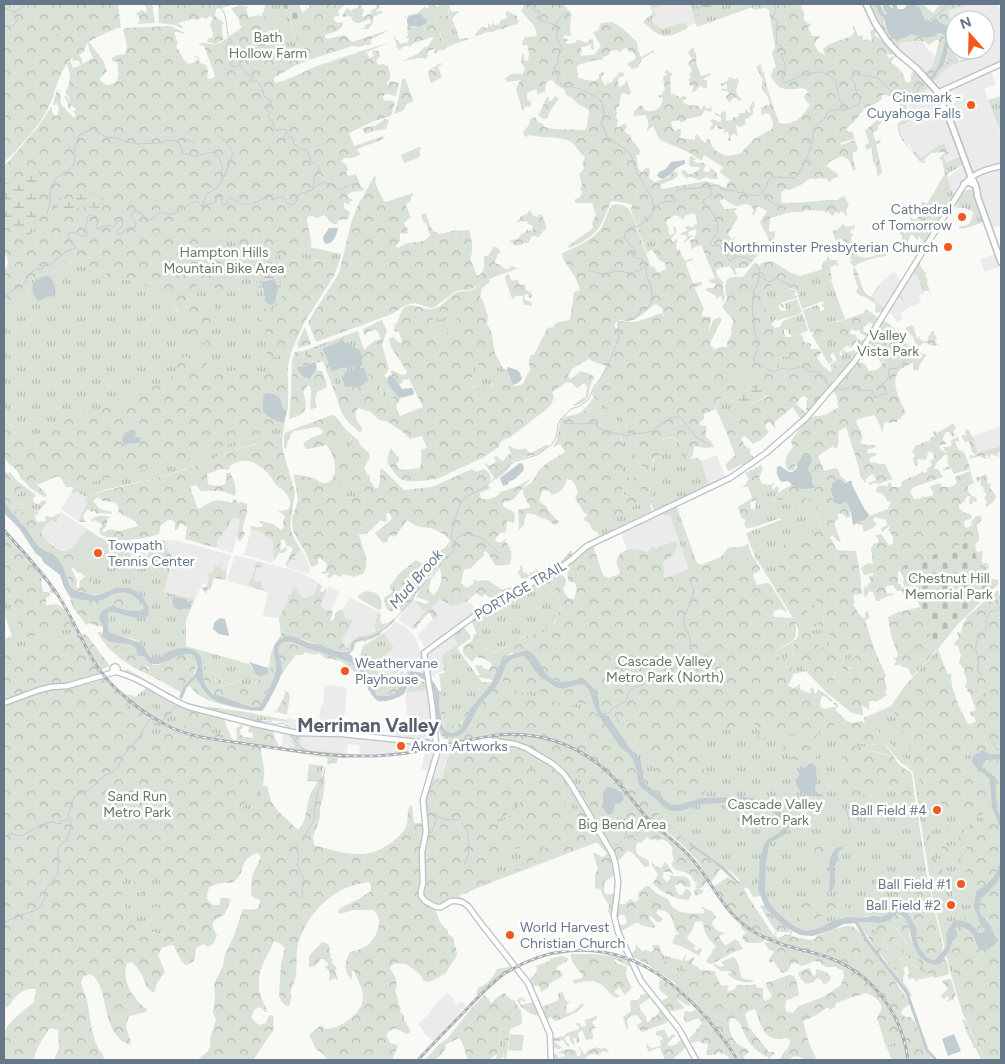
<svg xmlns="http://www.w3.org/2000/svg" width="1005" height="1064" font-family="Figtree,sans-serif">
<style>
.built{fill:#eaebea}
.grass{fill:url(#grass-tufts)}
.forest{fill:url(#forest-crowns);fill-rule:evenodd}
.wetland{fill:url(#wetland-marsh)}
.cemetery{fill:url(#cemetery-stones)}
.garden{fill:#dae2d7}
.water{fill:#c2cdd2}
.lines{fill:none;stroke-linecap:round;stroke-linejoin:round}
.stream{stroke:#c2cdd2;stroke-width:1}
.river{stroke:#c2cdd2;stroke-width:3}
.secondary-casing{stroke:#bbc0c5;stroke-width:7}
.primary-casing{stroke:#bcc0c4;stroke-width:8}
.secondary{stroke:#fff;stroke-width:4.5}
.primary{stroke:#fff;stroke-width:5}
.rail-casing{stroke:#a8afb5;stroke-width:3}
.rail{stroke:#fff;stroke-width:1;stroke-dasharray:4;stroke-linecap:butt}
.poi-dot{fill:#f3581c;stroke:#fff;stroke-width:2}
.labels{text-anchor:middle;stroke-width:5;stroke-linejoin:round;paint-order:stroke}
.park-label{font-size:14px;fill:#657b61;stroke:#fff}
.poi-label{font-size:14px;fill:#65788a;stroke:#fff;text-anchor:end}
.street-label{font-size:14px;fill:#65788a;stroke:#fff}
.water-label{font-size:15px;font-style:italic;fill:#617a85;stroke:#fff}
.district-label{font-size:19px;font-weight:bold;fill:#54626f;stroke:#fff}
</style>
<defs>
<pattern id="grass-tufts" width="24" height="20" patternUnits="userSpaceOnUse" patternTransform="scale(1.25)"><rect width="24" height="20" fill="#dae2d7"/><path d="M3 7l-1-3M5 7V3M7 7l1-3M15 17l-1-3M17 17v-4M19 17l1-3" fill="none" stroke="#b4bcb4"/></pattern>
<pattern id="forest-crowns" width="20" height="18" patternUnits="userSpaceOnUse" patternTransform="scale(1.25)"><rect width="20" height="18" fill="#dae2d7"/><path d="M2 6a3 3 0 1 1 6 0M12 15a3 3 0 1 1 6 0" fill="none" stroke="#b4bcb4"/></pattern>
<pattern id="wetland-marsh" width="20" height="14" patternUnits="userSpaceOnUse" patternTransform="scale(1.25)"><rect width="20" height="14" fill="#dae2d7"/><path d="M1 5h8M5 5V1M11 12h8M15 12V8" fill="none" stroke="#b4bcb4"/></pattern>
<pattern id="cemetery-stones" width="16" height="16" patternUnits="userSpaceOnUse" patternTransform="scale(1.25)"><rect width="16" height="16" fill="#dae2d7"/><path d="M2 7V4a2 2 0 0 1 4 0v3zM10 15v-3a2 2 0 0 1 4 0v3z" fill="#b4bcb4"/></pattern>
</defs>
<rect width="100%" height="100%" fill="#f9f9f6"/>
<g class="built">
<polygon points="650,4 690,4 696,23 664,34 644,21 653,13"/>
<polygon points="967,4 998,4 1001,13 1001,62 938,90 933,83 936,79 946,68 959,63 957,57 954,55 955,44 955,50 985,50 985,20 955,20 955,35 948,10"/>
<polygon points="923,41 925,47 936,56 935,62 930,70 926,72 927,77 896,50 900,43 902,42 907,43"/>
<polygon points="990,69 996,84 984,89 1001,136 1001,225 989,229 971,177 947,212 939,183 966,164 937,93"/>
<polygon points="929,86 931,86 935,94 943,109 959,156 946,161 944,156 947,152 938,146 921,159 911,148 910,145 905,141 899,126 911,122 911,120 908,119 907,112 911,111 908,104 914,101 913,99"/>
<polygon points="996,253 1001,266 985,272 980,260"/>
<polygon points="894,271 902,282 886,309 870,299 879,285"/>
<polygon points="912,272 917,274 924,293 919,295 921,301 914,307 912,305 900,314 903,319 898,322 888,310"/>
<polygon points="1001,426 1001,448 978,456 971,437"/>
<polygon points="717,455 725,477 724,479 709,486 701,461"/>
<polygon points="78,492 86,497 85,501 87,503 79,520 80,522 61,509 71,493"/>
<polygon points="61,512 87,529 73,547 69,550 65,551 56,547 53,544 48,541 41,533 49,522 52,520 56,522"/>
<polygon points="662,512 670,515 690,570 666,578 663,575 665,572 663,564 664,562 677,551 660,546 655,549 650,549 650,551 648,552 631,549 627,550 620,530"/>
<polygon points="234,518 240,519 233,553 216,548 218,546 217,540 228,528 231,519"/>
<polygon points="251,529 258,530 263,533 266,534 267,537 269,537 272,539 274,551 273,563 244,555"/>
<polygon points="165,540 178,541 231,555 226,572 225,570 225,571 222,572 221,569 222,564 217,567 213,567 213,572 209,575 209,578 206,584 202,584 195,599 164,592 172,565 171,555 166,547"/>
<polygon points="149,541 146,543 148,553 147,563 138,565 133,562 129,555 127,543"/>
<polygon points="299,551 302,552 305,556 309,566 310,571 308,574 286,567 289,566"/>
<polygon points="235,555 299,572 318,582 317,586 312,596 308,598 302,598 296,588 291,595 288,594 286,607 279,620 278,618 263,616 268,592 227,581"/>
<polygon points="329,587 340,592 331,610 325,610 323,608 321,604"/>
<polygon points="350,597 360,603 380,612 378,618 378,631 352,641 347,650 342,640 346,619 342,611"/>
<polygon points="414,599 429,610 412,629 398,619"/>
<polygon points="440,599 452,606 466,602 471,603 477,612 427,648 425,648 418,635 433,619 438,617 438,614 432,608"/>
<polygon points="396,622 406,627 415,637 421,652 424,672 413,670 410,668 410,666 406,666 397,673 383,680 372,665 394,648 384,633"/>
<polygon points="452,634 459,644 445,670 435,674 435,677 430,675 428,662 428,653"/>
<polygon points="325,685 343,687 347,689 343,729 334,728 331,723 319,722 321,705 323,704"/>
<polygon points="421,690 422,691 427,690 429,708 430,709 433,740 430,742 395,737 396,729 398,724 405,723 408,720 405,697 406,693"/>
<polygon points="288,718 311,723 326,725 325,732 289,731 286,725 286,722"/>
<polygon points="283,732 294,735 342,736 429,745 430,749 396,754 359,754 360,746 348,744 346,754 319,752 319,751 291,748 285,746 282,746"/>
<polygon points="427,751 432,751 434,756 430,770 428,770 421,769 425,752"/>
<polygon points="442,751 450,751 442,780 433,777 439,753"/>
<polygon points="447,993 454,998 454,1001 456,1004 458,1004 461,1001 466,1006 433,1041 424,1033 423,1030 418,1024 431,1012 430,1010"/>
</g>
<g class="grass">
<polygon points="266,4 282,4 287,12 303,59 226,88 210,44 215,45 220,43 241,28 258,20 262,16"/>
<path d="M442,4H447L449,13C446,16 441,18 436,17C432,10 436,7 442,4Z"/>
<path d="M650,4H666L653,8L656,15L651,20L661,29H663L685,22L688,27L686,29C665,40 660,38 643,22L653,13Z"/>
<polygon points="690,4 761,4 697,27"/>
<path d="M452,18L459,38L444,43C437,31 440,30 451,23V19Z"/>
<polygon points="1001,96 1001,128 999,129 988,100"/>
<polygon points="419,147 422,148 419,151 421,156 418,157 418,158 404,163 401,155"/>
<polygon points="960,156 963,165 949,173 947,177 951,190 955,195 922,251 919,243 923,242 917,233 929,205 927,204 946,172 944,163"/>
<path d="M972,187L984,222L963,229L959,228V226C967,227 972,223 972,215H974L972,210L970,211L965,208H956L957,199L962,191L972,189Z"/>
<path d="M266,199L304,319L293,345L288,365L287,403L283,434L256,444L230,451L220,455L209,462L201,463L197,465L161,477L104,490L92,494L86,497L78,492L71,493L73,489L72,487L102,479L147,407L144,390L132,394L128,400L103,408L97,412H83L75,414L67,420L50,426L42,425L39,426L41,432L40,434C27,443 21,434 14,423L10,425L4,416V317L25,300L33,278L49,271L60,272C67,260 71,259 85,257C89,261 89,267 94,271L101,270L106,273L105,276L109,277L115,276L120,279L137,281L157,291L175,305L176,310L180,313L185,321L146,221Z"/>
<path d="M633,205L642,208L646,217L637,222L648,224L652,235L655,237L658,242C656,248 651,250 647,253L630,208Z"/>
<polygon points="310,247 341,254 339,262 331,262 321,260 314,261 309,259 301,258 292,261 290,252"/>
<polygon points="822,269 826,269 828,276 831,281 831,280 845,319 830,323 810,332 803,310 817,305 819,306 820,311 824,310 824,307 821,305 824,304 823,301 802,309 798,296 799,294 797,293 796,290 801,292 806,285 804,278 801,276"/>
<path d="M777,285L787,292L788,289L795,290V294L794,295L797,296V298L780,303L783,304L784,307L782,308L781,305L778,306L781,311H786L785,303L797,299L802,312C795,317 784,317 777,321V319L774,320V322L771,324C767,312 763,299 766,287Z"/>
<path d="M450,310L459,321L445,335L444,339L436,342L430,322C433,318 436,317 440,319L445,315L446,312Z"/>
<polygon points="801,314 803,315 808,331 794,336 789,334 788,330 785,329 784,329 784,333 786,337 781,336 780,333 774,328 780,327 783,321"/>
<path d="M882,320C898,327 900,339 912,348C916,352 921,353 927,355L920,363L918,370H913V362H908L891,374L885,362L882,361L881,364L876,352L865,347Z"/>
<polygon points="358,331 374,381 340,399 319,345"/>
<polygon points="824,332 827,337 824,339 821,347 836,339 843,344 849,338 851,348 853,350 848,346 846,346 839,353 841,356 843,355 841,352 844,350 846,352 852,351 853,351 850,359 831,367 830,365 837,360 833,353 830,355 833,361 829,364 820,350 821,348 820,349 812,335 814,333"/>
<polygon points="790,356 796,363 796,368 786,370 780,368 777,359 777,358"/>
<polygon points="493,363 501,365 504,369 504,374 492,384 492,389 470,389 474,387 473,382 471,380 474,376 472,369 473,366 480,365 483,371 492,372 494,367"/>
<polygon points="748,372 752,373 753,375 744,380 729,385 728,384 731,381 725,383 724,379"/>
<path d="M380,385H383C388,390 394,396 394,403L390,405H385Z"/>
<polygon points="729,395 737,412 736,419 728,422 726,431 716,409 718,399"/>
<path d="M594,397C599,405 617,411 623,419C625,423 627,430 628,434C634,453 635,463 651,475C650,464 658,454 659,443C674,428 683,447 690,459L698,458L701,461L709,486L655,512L651,504L653,502C651,489 648,482 636,476L634,478H629L622,471V439L618,430L616,424L593,407L581,412L587,406Z"/>
<polygon points="350,436 352,440 351,449 348,450 344,448 335,447 334,443 338,439 342,439"/>
<polygon points="10,472 16,480 36,495 33,499 34,503 39,504 43,500 47,502 38,512 31,508 18,516 15,512 25,506 14,502 4,495 4,489 10,491 21,487 16,484 7,474"/>
<polygon points="341,481 344,481 348,486 357,494 357,497 338,498 326,495 324,489 334,490 333,486"/>
<path d="M774,483L772,487L773,490L777,486L779,488L778,494L773,499L774,500L780,501L789,495L794,510L805,503L806,497L808,498L822,511H827L828,513L824,515L815,512L819,516L820,519L819,521L823,530L819,531L809,520L814,533L788,542L781,573L771,582L755,557L746,533L781,520L780,518L755,527L751,524L752,519L755,512L754,510L756,506L755,500C761,497 763,492 761,486L762,484L771,485Z"/>
<path d="M627,484H634L640,486L641,490C635,499 621,501 622,486Z"/>
<polygon points="643,500 650,504 652,511 600,536 598,535 596,529 601,521 605,519 610,519 626,511"/>
<path d="M676,505L698,566L720,558L748,544L753,559L708,577L747,670L781,660H779L776,650L793,642V640H797C787,654 796,660 806,671L757,683L760,690L754,692L765,721L778,738L823,723L825,721L835,724L838,726C838,730 837,734 840,737C847,744 875,745 885,745L896,759L888,755L853,745H848L843,749L844,766L842,778L854,798L888,786L908,800L915,798L928,882L932,897L898,906L886,916L881,917L865,916L857,918H843L817,929L806,931L791,924L780,915L768,901L765,895L753,897L749,889L743,886L739,879L735,875L690,842L689,843L676,832L668,823L658,816C654,829 642,834 635,846L637,855L648,860L649,863V866L645,867L633,853L628,850L619,860H616L613,852L607,853L597,842L477,888L459,896L463,900L462,901L457,900L456,898L444,906L434,910L441,931L443,955L436,969L420,950L406,909L403,936L398,947L381,958L380,968L387,989L386,1005L368,1040L346,1042L343,1032L359,1020L370,1004L366,986L360,970L362,959L377,943L384,919L382,912L377,908L363,907L365,903L380,890L378,881L366,878L332,888L316,902L305,916L290,940L292,954L289,983L285,948L280,943L274,941L263,952L258,961L259,992L248,1009L246,1017L247,1030L253,1040L242,1060H209L219,1041L225,1012L223,992L227,974L246,930L259,912L262,901V875L268,861L267,854L262,850L250,849L235,855L214,874L201,896L199,913V929L195,937L176,932L165,927L161,929L163,934L161,935L154,932L151,933L142,942H128L123,960L121,974L132,1004L124,1007H118L112,990L105,980L98,972L90,969L79,973L77,982L84,1021L98,1060H68L61,1054L66,1041L62,1028L56,1026L45,1029L37,1045L27,1055L13,1054L5,1048L29,1025L42,1005L47,993V984L35,978L21,984L5,1002H4V705L44,690L68,687L105,677L118,691L130,701L149,686L184,705L221,715L235,745H244L251,753L267,797L274,810L299,837L311,845L342,854L362,855L375,853L384,849L415,829L427,823L425,800L432,777L442,780L450,751L471,714L479,702L497,680L503,665L508,658L514,656L509,645L490,654L480,641L471,620L493,604L549,576H550L560,601L561,609C556,617 556,624 548,630C538,636 520,634 514,642L545,633L576,622V620C614,606 653,589 689,569L670,515L665,516L662,512Z"/>
<path d="M149,541H158C157,551 157,558 162,567L171,566L164,592L195,599L186,620V646L249,664L253,669L255,674L258,676L268,672V668L270,660L271,673L269,677C267,678 264,678 261,679C248,684 260,696 238,681C231,683 226,688 218,684L214,674L208,672L203,669C203,648 188,645 171,651C165,654 160,660 153,658C147,657 146,647 141,643C135,638 117,636 109,632L107,618L109,612H112C123,614 138,621 148,615L131,588H115L100,595L91,594V587L93,582L90,572L94,563L92,562L98,554C116,563 130,575 151,566L152,563L148,542Z"/>
<polygon points="4,583 24,637 75,628 79,635 4,654 4,639 12,636 4,613"/>
<path d="M367,591C378,592 384,599 381,609L379,610L358,598V596L364,592Z"/>
<polygon points="992,592 1001,597 1001,1060 985,1060 962,1012 950,970 932,894 913,772 907,767 910,767 906,759 898,754 891,744 863,718 891,706 904,687 938,649 975,751 982,764 979,752 979,718 968,688 967,622 966,618 985,601"/>
<polygon points="814,600 818,602 816,604 817,610 821,611 824,620 815,624 813,621 811,615 808,615 805,604 806,602"/>
<polygon points="463,626 470,635 471,638 457,648 486,688 454,731 445,724 439,674 445,673 442,656 458,644 452,634"/>
<polygon points="823,629 828,630 830,635 830,644 827,647 820,649 813,635 806,633 807,630"/>
<polygon points="384,633 394,648 372,665 383,680 390,677 382,686 377,683 372,675 368,674 361,663 358,661 363,646"/>
<path d="M114,642C124,643 136,643 137,655L145,657L153,665H158V667L186,684L182,690L157,672L151,673L148,667Z"/>
<path d="M852,651L856,654L853,658L859,664C857,669 851,670 847,667L845,670L850,673C848,679 841,679 835,682L834,681C834,671 837,672 841,665C844,658 845,654 852,651Z"/>
<polygon points="921,658 925,663 912,677 908,668 913,660"/>
<polygon points="127,669 185,702 200,706 240,711 287,720 286,722 282,721 262,720 262,724 185,704 122,672"/>
<path d="M417,679L426,683L427,690L409,692L406,693L405,696C407,689 410,681 417,679Z"/>
<polygon points="309,764 324,766 320,782 307,781"/>
<path d="M892,919L891,920C899,934 910,946 919,960C923,966 925,972 931,977L922,979L925,977L919,968L912,963L884,922L889,921Z"/>
<polygon points="870,922 873,928 882,937 892,955 899,958 907,966 903,968 905,973 903,978 903,982 901,981 888,958 862,924 860,923"/>
<path d="M660,949L664,956L681,960L683,967L688,974L682,979C676,970 667,965 660,957Z"/>
<polygon points="500,1028 506,1030 505,1047 503,1055 504,1057 502,1057 501,1060 496,1060 501,1029"/>
<polygon points="895,1042 901,1055 901,1060 892,1060 886,1046"/>
</g>
<g class="forest">
<path d="M4,4H118L121,28H117L91,40L86,45L84,52L79,55L82,59V64L93,58L90,52L88,44L89,42L103,60L107,71L100,78V80L106,85C117,84 119,80 118,70C117,62 120,68 116,61L113,62L112,58L117,55L125,54C129,45 125,39 123,30L124,28L170,26L185,33L184,34L178,32H174L178,44L176,46L184,60L189,64L193,63L198,60V58L193,57L197,56L199,58L200,63L206,65L208,71L207,77L209,79L215,77L213,70L204,46L199,45L200,43C206,42 211,46 217,44C224,43 236,32 242,27L240,25L239,19L231,9L239,5L248,7L246,10L249,17H251L259,15L261,17L263,12L269,21L284,16L286,17V21C273,30 257,31 248,41L251,50L268,46C270,56 276,54 279,64L303,58L291,23L300,19L303,12L310,7L309,4H331L332,6L340,4H348L342,7L338,11L339,16L333,17C335,23 337,23 342,22L343,25C340,32 332,32 325,35V37L327,39L345,35L352,42L388,30C383,35 375,36 370,40L372,43L370,45H364L363,46L359,47L352,46L315,58L296,65L274,78V81L276,83C292,79 307,69 323,64C345,56 368,49 391,42L364,53H367L369,58L374,56L372,52L374,50L379,51L380,57L376,60L378,65L383,64L388,66L390,74V79L387,82V84L388,85L390,81L399,83L396,96L387,94L384,95L383,99L385,101L390,100L395,102L391,116L374,121L349,133L354,146L383,136L384,138L379,141L357,149L358,152L361,154L352,158H345L342,160V162C346,164 347,165 348,170L346,172L347,175L348,176L356,174L361,187L364,188L363,191C357,192 350,190 347,197L353,200L349,202V205L344,202V208L350,212L348,219L339,220L337,224C330,225 329,220 325,215L316,218C313,216 310,215 307,218C307,228 312,236 311,247L290,252L292,261L301,258L309,259L314,261L321,260L331,262H339L334,276L304,323L291,352L268,360C265,343 270,324 255,314V309L258,307C263,309 268,310 273,308C285,301 282,295 282,284C282,281 283,279 283,276C282,269 279,269 283,261L280,255L278,253L275,260L272,264C266,262 266,257 264,251L262,250C256,251 248,251 242,248C232,244 231,232 217,237L216,240L210,244H220L221,247L224,249L225,251L222,260L220,274L226,286L220,292H218C211,283 208,276 196,286L198,299L200,304L202,302L208,304H215L213,326L211,330L200,334L190,335C191,322 178,316 175,305L166,300L159,293L137,281L120,279L115,276C110,277 107,280 101,280L102,278L105,276L106,273L101,270L94,271C89,267 89,261 84,257C71,259 67,260 60,272L49,271L33,278L25,300L4,317V271C10,265 8,258 4,251V165L8,162L38,127L51,107H52V112L54,115L56,116L58,114L59,108L56,102L55,105H53L57,90L60,94L61,104L73,117H75L76,115L73,111L76,110L75,108L71,105L70,109L68,108V104L64,96H66L69,101L70,100L66,93V90L69,85L70,75L67,64L70,61L73,68L81,65L78,60L75,61L72,60L73,57C56,73 57,93 46,112C39,126 16,152 4,162Z"/>
<polygon points="145,4 152,4 155,23 138,24 138,23 140,20 136,13 140,11 140,9 146,12 147,12"/>
<polygon points="158,4 233,4 220,9 219,8 216,9 215,16 224,23 222,24 222,33 224,39 216,44 207,42 208,39 213,37 213,32 210,25 213,18 209,16 207,19 202,17 198,20 194,19 178,23 178,24 183,27 182,28 175,25 159,23"/>
<path d="M375,4H378L380,8L377,10L376,12L382,11V13L373,17V23L368,29H361L364,28L365,25L371,23L370,19C363,22 354,27 351,17L347,15L346,17H342L346,9L349,8L350,11L358,7L360,5L363,6L360,8L364,9L362,16L364,17L368,14H372L370,11L373,10V8L375,9L377,7Z"/>
<path d="M432,4L437,7L434,11L436,17H440L448,15L449,11L447,4H451L449,5L451,11L453,12L458,11L459,12L451,19V23C442,31 435,30 444,43L457,38L459,39L467,38H470L469,39L454,44L453,45H451L444,50H439L436,54L434,53L435,50L434,49L428,51L427,59L419,58L402,61L419,53L423,48L428,46L434,37H432L412,44L411,46H405L399,50L397,48L394,36L395,37L396,40L399,41L400,44L408,42L409,39L405,37L408,36L407,27L408,26C415,28 423,28 427,22C421,14 414,15 405,17V16L418,13L425,6L426,9L428,8L429,5Z"/>
<path d="M523,4H563L571,13L570,26L571,35L569,36L565,35L563,37L565,39H568V41L565,42L566,44L575,43L577,40L582,41L586,43L589,40L593,39L594,50L591,49V44L585,47H581V49L582,51L580,56L587,55H594L601,46L593,32L598,31L601,23L612,22L621,27L637,42L638,50L641,57L654,50L653,52L642,59L638,67L632,69L628,65V63L635,59L636,57L634,53L629,51L626,48L623,49L620,52C616,49 614,50 609,52V55L603,57V60C597,59 583,63 577,66L578,78C586,79 593,84 599,78V74L603,72L604,75L602,76L601,78L604,84L607,85L608,84L606,82L610,83L613,81L614,78L617,76L619,72L624,73V76L619,77L618,80V86L621,87L625,84V81H627L631,93L628,95L624,93L621,94L619,107H617L616,110L617,113L616,117L618,120V123H617V128L625,123L627,126L624,131L631,136V139L640,150L639,155H636L638,168L642,172L646,168H649L650,172L649,178L654,182H657L659,180H661L665,178H668L674,171L678,173V176L674,179L660,185V187L662,189L706,181L727,188V184L730,180L720,172V171L724,168L704,155L702,160H700L688,152L660,140L653,126L647,131C649,125 649,120 645,115L634,116V111L639,106H643L644,110C655,113 662,109 663,97L661,98L658,96L662,94V92L665,90L663,79L664,76L667,75L665,72L667,70L673,74L670,77L671,95L674,94L681,98L683,95L687,99L683,100L684,103L688,105L699,106L700,107V110L701,109L704,105L707,109L711,107L712,108L711,112L705,110L701,116L686,119L684,122H680V120L677,121H672L671,124L673,129L676,131L678,129H681L680,138L695,140V136L697,134L704,143L706,142L707,139L710,140C711,149 718,152 726,156L740,154L754,139L772,129L773,124L770,114L765,113L762,115L761,113V108L766,105L769,106L770,104L767,95L762,90V83L763,80L756,67L761,64L762,71L764,73L768,91L779,123C794,126 803,117 810,104L806,101L804,96L806,94L808,93L807,90L803,88C787,90 779,92 771,76L773,69L776,67L772,53L775,47L769,10L765,8L754,10L751,7L761,4H801L802,10L804,12V19L808,24L812,23L811,25L808,27L812,36H820L814,44L819,52L825,55L823,49L829,44L852,36L854,32L853,26H854L858,36L863,35V41L867,39L871,41L872,39L870,32L872,30L875,29L876,31L875,35L885,43L895,53L890,55L888,53L887,56L890,58L895,55H897L890,62C897,67 904,71 905,81L907,83L911,81V74L914,70L929,84V87L913,99L914,102L907,105V109L908,111L907,113L908,119L912,121L899,126L903,138L911,150C904,143 896,134 898,123L902,121L903,119L901,115L904,113V110L899,107V103C895,99 888,94 882,95V99L877,103L866,107L854,122L846,129L847,131L853,132L854,139L840,143L841,145L855,140L858,150L853,153C852,159 854,164 856,169L853,171L849,160L842,156L829,162L826,166L838,174V177L832,179L830,183L827,179L819,178L814,180V178L807,180V181C801,185 796,188 788,190L786,189L782,191L781,197L782,203L808,202L826,200H837L844,196L849,205L846,210L847,216L846,217L844,213L841,211L839,214L836,212L832,216L829,212L826,213L824,211L806,210L802,212H791L770,218L769,230L770,232L775,231V235L773,241L770,242L760,222L767,211L758,206L754,215H752V214L754,210L750,205L744,204C736,209 731,204 724,199L719,201L725,209L738,208L734,211L738,218L728,234L732,239L736,236L733,242L734,243C741,246 753,248 757,253L760,251L762,252V254L758,255L746,268H735V269L737,275L734,274L733,270L730,268V266L716,269L717,275L723,282V290L725,298L723,302L721,296L717,299L715,295L708,292L706,290L707,288H713L715,286V283H711L709,280L715,278L701,245L695,247L692,250L691,246L690,240L694,239L696,234V230L695,229L688,232L689,236L692,235L693,236L685,242H683L687,238L686,235H680L681,233L687,231L686,228L684,227L689,226L691,227H693L695,224L698,223L695,214L693,213L684,216L685,218L684,219L675,215L667,220L666,223L670,231H668L670,235L675,233L673,227H675L677,232L671,239L673,242L676,239L678,242L676,243L677,250L679,249L685,261L692,258L693,260L687,262L686,264L693,283L701,282L702,285L695,287V289L704,309L701,316L711,317C711,322 708,326 709,331L713,320L719,317L722,319L710,343V345L713,347L714,350L720,347H728L727,343L732,333L731,330L733,320L722,307L727,299C726,291 721,278 734,277C737,277 740,277 743,277L753,264L756,263L760,266L761,263L772,261L791,273L798,275L804,278L806,285V292H801L790,288L788,289L785,294H783L779,286L777,285L766,287C763,300 767,318 775,329L780,330L781,336C783,336 785,337 787,337C789,338 797,335 800,334L803,337V341L807,343H810L812,345L810,347L811,349H818L821,353L817,358L823,366L830,372L832,371L831,367L850,359L853,350L855,351L856,357L840,376H837L832,381L834,383L809,412L806,409L807,406L806,402L808,399L806,397L802,396L796,404L807,414L801,420L793,407L775,422V429L770,422L766,424L765,427L769,432L761,440L753,444L745,436L742,437L741,439L746,447L751,449L750,453L755,459L744,466L742,464L729,471L726,468V464L735,455L726,431L728,422L736,419V412L770,395L755,388L718,399L716,409L704,414V419L700,422L699,424L700,425L706,426L707,428L706,430V437L711,441L714,447L706,448L694,446L693,455L690,459V461C681,460 681,453 682,445L675,438L670,437L663,439L659,443V449L660,452V455L654,457L650,471L651,476C635,461 634,455 628,435C627,430 626,424 623,420C616,410 599,405 592,395L593,391L607,366L594,362L589,359L573,368L568,376L570,379C575,377 576,373 581,371L590,374L595,377C584,390 596,400 574,406L573,405L586,396L587,386L584,383L577,388L572,383L567,382L552,392L554,397L552,403L548,408L509,438C504,438 499,442 499,447L482,458L439,478C432,480 426,480 419,481C399,483 398,478 387,462L389,452L391,448L396,455L399,457V461L396,464L398,468L404,470L420,468C422,462 421,456 421,450L427,448L422,436L410,439L404,433L388,422L385,421L379,420L371,412L358,408L356,411V419L362,428L361,433C350,425 340,415 338,401L317,346L318,344L323,350L332,371L331,376L337,392L341,391L345,387L360,386L370,379L364,364L362,352L374,341L381,339L378,332L375,330L367,332L366,335H365L363,331V329L382,320L387,331L382,345L389,369L384,376L388,378V384L401,399L396,405L397,409L400,416L423,407L409,379L402,380L403,382L399,385L395,378L391,376L392,375L390,372L392,370L402,375L406,374L407,372L391,347L389,339L393,337L400,343L402,342L399,332L394,331L395,326L394,325L397,323C399,320 399,316 401,312C407,298 425,311 432,309C444,307 449,295 458,292C468,289 469,294 479,285L469,290H461L456,291L435,307L431,308L415,303L409,304L404,306L392,314L316,342L308,322L339,273L351,223L358,205L375,175L376,178L375,181C377,189 381,194 384,201L386,202L413,193L414,194L411,197V200L406,205L411,218L407,220L404,223L407,228L408,233L406,234L400,233V241L396,245L397,248C401,247 404,244 408,243C417,241 424,244 430,235L426,223H424L421,215L426,213L430,226L433,231L440,234L456,230L458,231L469,230C472,240 474,250 470,259L477,276C487,272 483,264 484,256H488L494,246L498,248L501,252L497,255V257L495,261V263C496,264 498,264 499,264C503,266 503,270 509,269L511,266H513L515,268H519L489,279L490,282L482,288L480,298H482L488,316L487,324C494,333 492,342 495,353C497,358 500,360 501,365L494,364L493,371C486,374 483,372 480,365L473,366L472,369L474,375H478L477,378L472,377L471,379L475,385L471,389H492L494,379H498L504,374V369H507L513,385L516,386L523,384L527,375L531,370C528,365 528,360 531,355H534C536,350 538,347 540,343C543,338 545,332 548,327L552,328L556,323L570,320L574,292L580,290C578,283 575,276 571,271C567,265 563,260 562,253C576,247 594,240 602,227C606,220 607,212 612,205C622,202 629,208 633,217L651,267L654,266L657,272H660L666,269L665,263L660,261L652,250L657,245L658,242L655,237L652,235L648,224L643,227L637,223L645,217L642,208L626,203L611,201C608,208 603,222 599,228C593,236 579,245 569,248L568,246L593,228L592,223L596,215L592,203H576L574,200L580,197L582,192L580,188L582,185L579,174L584,169V167L582,165L585,157C579,153 577,146 571,142C559,135 543,139 530,135L526,137L524,136L523,132L529,125L530,119L535,117L538,122L543,124L544,127L555,129L585,130L587,127L589,110L578,104L572,98L566,95L565,90L555,84L552,79L546,83L545,92L540,93L538,95L536,89L527,93V99L531,102V105L530,107L525,106L523,111L516,90L520,80L508,82L505,79C509,74 517,72 522,75L525,69L521,61L522,55L524,54V60L528,61L529,52L527,45H522L523,40L525,37L537,36L535,27L521,11L524,6ZM655,304L662,308L664,318L662,313L636,322H620L618,323L619,328H616L614,325C621,316 625,322 633,320C641,317 648,309 655,304ZM450,310L458,321L445,335L444,339L436,342L430,322C434,317 437,319 443,319L446,312ZM784,357H790L796,363V368L786,370L780,368L777,359L778,358ZM748,372H750L753,375L744,380L729,385L728,384L731,381L730,379L724,380ZM380,385H383C388,390 394,396 394,403L390,405H385L380,387Z"/>
<path d="M869,4H874L885,20L884,23L886,31L902,39L911,34C919,36 931,42 937,33L943,34L945,36C944,47 942,61 936,69L941,68L947,61V51L950,47L951,39L948,34L951,31L948,26L941,22L936,18L931,22L929,21L928,19L927,20L913,4H922L933,13L940,4H967L948,11L955,35L954,54L957,57L959,63C944,67 943,72 933,83L927,77L926,72C934,67 934,63 936,54C937,50 938,46 939,42L938,40H935L929,45C928,44 927,43 926,42C922,40 905,42 900,43L898,48C885,37 883,28 875,14C873,10 870,8 869,4Z"/>
<path d="M507,11L517,16V19L520,20L517,24L506,27L503,29H500L492,32L483,33L481,35L475,36V34L482,27L487,28L488,27V23L491,27L493,21L494,25C498,25 498,25 500,22V20L506,19L507,17L505,14Z"/>
<path d="M693,47L694,48V52L696,53C697,57 696,59 696,63C697,67 700,71 700,75L703,76L709,73L710,75L703,79L707,81V89L700,86L694,92H692L694,86L689,85L690,82L688,80L691,77L689,74L692,71L690,66L687,64L693,58L690,57L688,52Z"/>
<path d="M441,63V65L438,67L442,77L431,83C428,77 427,73 431,68L433,71L435,70L432,68Z"/>
<path d="M728,77L735,79L737,78L739,80C737,89 733,90 741,99V100L739,101L735,97L731,100V102L730,103L725,97L729,94L727,91H721L722,88L724,89H727V84L721,86V84L729,80Z"/>
<polygon points="405,78 411,95 414,100 412,102 407,104 404,110 395,114 394,113 397,106 402,80"/>
<path d="M555,96L559,98C554,107 550,108 548,118L543,119L538,115C541,111 544,103 547,97H549V101H551Z"/>
<path d="M754,101V104L755,107L753,108C753,111 754,115 750,116L749,118L745,119L746,124L740,127L736,125L738,137L734,133L730,137L731,141H729L728,139L729,137L728,132L723,133L725,130L724,129H719L716,125L713,130L709,129L713,124L710,121L712,119L721,122V117L715,115L714,112L720,115L723,111L726,112V121L732,120L733,117L736,118L739,116V113H745V109L750,113L751,112L749,109L752,102Z"/>
<polygon points="887,110 890,116 887,117 887,120 886,121 883,121 878,126 878,130 873,133 876,142 880,140 881,141 880,143 876,145 880,162 882,173 877,177 877,169 873,161 872,149 870,148 867,150 865,146 866,144 869,143 869,142 865,131 877,120 879,121 884,118 884,114"/>
<polygon points="385,119 389,120 386,129 374,131 365,134 362,128 375,126"/>
<path d="M944,143L947,152H949V154L944,156C947,165 952,174 942,180L945,175L942,160L939,159L945,152L931,153L924,160V161L926,162L924,163L920,162L911,150L915,152L921,158L938,146Z"/>
<path d="M690,156H692L696,160H693L696,163C700,163 703,162 706,165L703,170L706,172L710,171V168C715,170 718,174 718,179H711L706,177L699,180L691,177L686,178L682,174L681,171L685,170L688,174C692,175 696,172 700,168L698,167H692L689,164Z"/>
<polygon points="922,202 924,202 929,205 917,233 919,236 917,240 913,235 910,235 908,243 907,245 902,244 902,235 900,234 899,232 902,230 906,232 908,228 912,226 910,219 911,217 916,221 919,216 911,208 913,207 916,212 920,214 920,207"/>
<path d="M529,210L531,211V213L534,216L538,217L539,214L542,215L546,225V230H544L539,237L532,236L529,242L527,243H525L516,246L509,241L518,239C520,234 525,233 528,229V231L533,230L532,225L528,224L527,221L525,222L523,221L517,222L516,221L520,219V217L528,213Z"/>
<path d="M843,224L847,227L854,225L855,226L854,229H852L850,233L854,234L851,237L852,246L855,248L854,251L857,254L858,256C865,260 874,256 882,253L880,250L883,248L886,249V256C877,257 860,261 854,267C862,276 859,292 871,297L878,286L881,285L872,297L877,303L886,308L884,312L876,313L875,311L876,304L865,297L861,296L856,292L858,288C856,281 852,274 854,267L850,262L852,260L847,254L845,250L844,241L842,239L836,241L832,231L837,230Z"/>
<polygon points="827,256 831,260 836,260 839,265 838,266 834,265 830,268 832,279 830,281 828,276 826,269 821,270 823,262 827,260"/>
<path d="M918,262L920,263C920,267 923,270 926,273L925,276L927,278L928,281L927,283L930,291H924V293L917,275L912,273Z"/>
<polygon points="508,274 511,279 513,281 517,279 520,285 525,284 526,290 529,292 531,291 532,296 530,299 528,294 524,295 525,300 531,302 532,306 525,305 523,302 523,296 515,296 514,299 512,299 505,278 505,276"/>
<polygon points="866,309 877,317 878,320 873,329 870,328 873,324 870,322 863,328 864,329 863,331 866,333 870,329 872,330 868,337 860,333 860,330 855,331 852,329 850,331 850,334 856,335 857,339 865,341 859,353 858,351 862,345 859,344 857,340 853,346 851,348 849,339 846,344 843,344 836,339 821,347 820,346 821,343 827,337 824,332 815,333 810,332 830,323 837,322 864,313"/>
<polygon points="911,325 915,328 914,332 916,334 916,338 920,336 919,339 924,342 927,341 929,338 928,336 929,336 932,331 934,331 934,334 937,338 935,343 939,345 932,346 927,343 923,343 920,346 918,346 914,341 914,338 905,328"/>
<polygon points="305,327 311,344 299,348 297,344"/>
<path d="M201,338L202,339L201,344L208,345L205,339C211,338 218,336 220,343C219,345 217,349 215,350C209,354 196,350 190,347L191,342Z"/>
<path d="M886,342H889L893,345C889,352 887,360 878,359L873,347Z"/>
<path d="M303,351L307,357L314,362L305,366L301,365L299,372L307,379L311,378L316,370L322,371L326,381L327,387L317,392L315,400L317,407L310,410L311,391L310,386H307L303,392C309,409 306,415 289,419L291,397L292,359L295,352Z"/>
<path d="M907,351L912,356V358L919,357L924,358L917,369L913,363C885,372 896,392 906,413L902,416L900,419H898L897,422H892L889,423L885,422L883,427V430L882,431L876,417L874,415L858,419L856,421L860,430L862,431L861,434L863,437L860,443L866,445H875L876,447L871,449H868L867,453H876L877,455L871,457L869,460L871,463L875,462L878,464H885L890,475L893,479L878,484L874,483L870,485L868,483L876,480L874,475L872,474L866,479V483H865L860,476L859,468L846,427L839,431C837,437 840,440 837,448H834L833,446L818,456L824,471L837,468L841,477L846,480L845,483L840,479L832,484L831,489L832,498L840,505L844,502L847,503L850,506V514L851,515L850,517L847,518L843,514L838,513V519L834,523L841,542L838,541L832,535L830,537L837,550L856,551L860,573L862,594L854,595L853,597L855,602L853,605C857,609 858,615 863,618L865,617V612L868,611L870,618L865,620L875,651L886,676L884,679L887,688L885,691L887,695L876,702L875,701H869V710L862,705L863,715L852,713L827,693L798,663L792,667L793,675L788,686L794,688L800,684V689L806,692L811,693L810,689L813,687L815,694H816L818,690L827,695L832,700L831,702L826,697L822,696L820,702L821,707L824,709L835,707L836,706L833,703H837L838,706L835,710L847,721L852,723L862,721L866,725L864,721L868,716L873,717L870,719L869,722L891,744L898,754L906,759L910,768L901,763L885,744V745C875,745 848,744 840,738C837,734 838,730 838,726L835,724L832,732L829,731L826,733V724L825,721C819,726 822,731 815,738L808,736L805,732C796,734 787,738 778,739L764,726H762L766,740H763L757,726L754,723L738,725L697,740L688,745L689,753L702,754L706,784V789L703,798L677,805L666,787L631,735L613,713H605L603,711L600,706L598,697L591,685C580,684 557,683 549,677C542,671 538,661 533,654C528,653 521,652 516,652C501,654 499,670 493,680L478,677V676L480,675L475,666L477,665L480,666L481,664L483,668L489,670L492,664L485,659L476,657L472,662L463,653V647L472,641L474,635L476,633L484,647L491,654L506,647L516,639L543,632L548,629L556,622L557,615L561,609L560,601L550,576L560,571C564,579 569,579 563,589C565,594 567,599 574,599C576,594 578,586 574,582H570L568,580L567,569L566,568L563,574L562,571V569L584,551L593,545L602,572L604,576L609,578L619,574L620,572C620,571 617,565 617,565C615,556 624,549 632,549C637,549 643,551 648,552L650,550L651,547L656,548L676,541C679,553 672,555 664,562L663,564L665,574L663,576L666,578L697,566V563L701,565L721,557L728,548L732,547H742L748,545L749,549L736,554V556L740,558L743,562L751,555L756,561L760,568V570L753,575L757,585L767,583L770,584L787,611L786,612L781,609L774,611L773,615L775,617L793,618L771,582L781,573L774,553L788,542L814,533L809,520L814,519L819,531L823,530L819,520L820,519L819,516L815,512H816L822,513L824,515L828,513L827,511H822L818,507L813,509L808,498H806L805,503L800,509L794,510L789,496L779,501L773,499C778,494 783,488 790,486L792,483L813,486L812,484V476L802,457L797,463L794,470L789,471L787,469C784,459 786,455 793,448L791,441L801,427L810,417L825,415L837,408L839,409L837,404L838,402L836,395L831,389L855,361L865,364L869,371C876,371 881,368 883,362H885L890,367L897,359L903,356ZM812,600H814L817,601L816,604L812,609L814,611H821L824,620L815,624L813,621L811,615H808L805,604L806,602L809,603ZM795,621C805,640 789,640 794,657L791,658L790,654L785,659L780,660L776,650C792,640 799,643 795,621ZM823,629L827,630L830,635V644L827,647L820,648L813,635L806,633L807,630ZM852,651L856,654L852,660L855,663L858,662L859,664C857,668 853,669 849,669L844,665H843V668L850,673C848,679 841,679 835,682L834,681C833,671 837,672 841,665C844,658 845,654 852,651Z"/>
<path d="M185,356L190,359L201,356L204,357C206,364 209,374 218,375L239,369L261,377L265,376L272,367L276,366L274,375L275,376L285,375L288,378V409L287,411C281,409 284,406 281,402C280,399 277,397 276,395L264,394C264,398 262,402 262,406C263,417 274,421 284,423L283,425L182,461L72,487H66L61,478L58,476L37,485L46,493L47,496L44,497L30,488L24,481L20,478C19,467 8,467 4,456C2,447 4,426 4,416L10,425L14,423C21,433 27,444 40,434L41,432L39,426L42,425L50,426L66,420L75,414L83,412H97L103,408L128,400L132,394L168,381L175,372L179,362Z"/>
<path d="M593,407L616,424L618,430L624,447V457L622,471L629,478H634L636,476C648,482 651,489 653,502L650,504L643,500L615,518L605,519L601,521L596,532L592,529L589,523L584,520V518L587,516L586,513H584L575,498L578,493C576,487 575,480 567,479C565,487 561,492 553,495L547,490L542,491L539,501L547,507V509L559,522L556,525L553,524L545,518L544,519C537,517 534,512 526,514L524,525L519,530L518,529L519,528L518,510L531,507C527,502 522,494 523,488L532,482L539,470L547,463L565,452L560,444L554,447L553,446L556,442L560,422L564,417L577,414ZM627,484L639,486L641,490C635,499 620,501 622,486Z"/>
<path d="M332,415L335,416L346,430L358,440L361,446L369,453L370,458L364,467L367,474L370,476V481L375,488H378C381,482 379,476 381,468L386,472L404,490L432,487L472,469L476,472L484,469C491,473 493,479 487,485L491,488L480,493L481,499C488,500 498,498 500,492L516,487L532,478L525,485L513,500L503,502V506C507,510 510,508 515,514L514,523L507,521L506,532L504,533L502,532L497,536L495,541L500,543L508,537L505,541C511,548 513,554 510,564L499,566L495,565L488,553L485,551L483,553L484,555L471,568L464,570L462,577L461,583L467,588L473,584L474,580L475,579L477,581L487,580L503,590L513,586L514,589C505,594 493,603 485,594L482,597L476,593L466,602L452,606L440,599L432,608L438,614V617L433,619L429,612L417,626V628L413,629L412,628V625L415,624L423,613L426,612L425,610H423L416,603L418,601L424,604L428,603L429,601L416,597L424,583L428,579H431C431,584 428,587 429,591L434,595C442,585 443,578 439,566C442,562 443,559 445,555C450,545 455,542 443,534C439,531 435,531 432,528C421,528 415,526 407,520L395,537L390,535L387,542L383,543L375,533L391,520L392,518L389,512L386,514L387,521L385,522L380,520C379,522 369,532 367,533C365,535 362,534 359,534C361,548 372,560 363,574L353,577L343,574L341,577L334,574L330,578L327,577V576L330,573L322,574V572L326,570L327,564L320,558L318,559V564L313,567L310,565L306,553L293,531L292,519L298,500L296,487L293,474C300,475 309,477 316,479C319,481 319,482 323,483C330,484 335,477 335,470C335,460 332,453 327,445L308,449H306L303,444L311,438L322,434L323,431L318,427L294,431L290,435V439L288,440L286,449L284,448V436L286,432ZM349,436L352,438L351,449C347,450 346,447 342,447C339,446 338,448 335,447V442L338,439H342ZM344,481L348,486L357,494V497L338,498L326,495L325,493V489L335,491L333,486L341,482Z"/>
<path d="M951,424H954L956,428L953,432L954,435L955,434L956,435L952,437L949,432H946L943,438V440L947,444L941,445L939,446L941,450L946,453L943,447H949L952,444L951,442V440L958,437L959,438V441H955L958,449L964,452L970,467V469L954,474L951,468L944,471L943,468H945L949,466L947,460H948L947,455H945L937,462L936,465L933,469H938L943,477L914,487L910,492L914,499L921,498L922,496L925,497L933,495V492L930,487L931,486L940,483L942,487H951L957,483L955,477L970,471L974,483L968,486V491L972,496L976,497L977,500L976,502L973,501L972,504L970,505L969,503L970,496H967L964,502L959,505V508L963,512L970,514L972,517L971,519L964,521L965,528L969,527L973,524L970,523L975,517L979,515L982,517L981,521L977,524C977,530 980,535 979,541L976,543L975,547L977,552L983,551L982,561L983,564L985,563L988,564L989,568L985,573H981L919,603L912,586L905,587L903,583L904,579L900,571L898,572V584H901L902,588L904,587L905,588L906,595L903,594L902,591H897L893,585L887,586L885,588L887,594L893,593L892,596C887,595 885,599 880,599V601H876L873,592L869,591L866,597C862,595 863,589 866,586L868,587V584L871,582L869,577L874,574L873,573L865,575L863,573L861,568L868,563L873,564L871,548L874,544L879,542L878,539L875,535L881,534L889,545L893,544C894,538 892,534 888,530L890,528V526L884,530V532H882L881,528L887,525L886,520L875,517L873,520L877,524L873,528L864,532L862,525L859,524L857,525L858,523L864,521L871,515L888,509L891,501L888,502C885,497 883,492 877,493L876,490L878,486L884,485L887,487L888,483L891,482L892,487H900L902,485L901,483C907,476 917,478 922,471L925,473L927,472V469L932,465L930,461L934,458V454L932,452H928L926,460L918,459L917,460L918,464L917,466H915L913,459L915,455L912,452L916,445H919L924,442L929,441L931,437L935,436L933,432L935,431L937,433L949,426Z"/>
<path d="M966,429L970,431C970,435 974,437 975,442L973,444H975L978,453L1001,446V453L999,452L998,453L1000,458L997,455L995,456L992,454L990,455L991,461L989,458L986,455L984,456L987,458L986,459L979,456L970,459L969,458L970,455L974,456L976,455L972,452L969,441L965,442L962,437V435H966L965,430Z"/>
<path d="M283,434L282,444L284,455L295,492L290,526L294,538L302,552L299,551L294,557L297,560H292L288,566L285,565L293,549L290,546L288,547L286,545L285,540L281,539L280,550H282L286,547L287,550L283,553H279L275,559L276,560H274L273,544L272,540L269,537H266L265,534C260,531 256,530 251,529V526L257,527H262L263,524L260,523L259,521H261L273,524L281,530L284,528L283,522L285,516L277,510C293,514 293,500 284,491C281,488 277,487 275,484C273,482 273,479 271,477C259,463 247,455 230,466L229,469L227,470L220,469L207,474L208,484C214,486 221,487 226,483V473H230C234,479 237,489 235,496L222,491H201L196,485L190,487L197,507L199,509C214,500 214,498 232,503V501L236,499L238,503L241,502L247,504V512L242,530L245,533L244,536L240,541L238,540L237,535L240,519L234,518L231,519L228,528L217,540L218,546L216,548L185,539L187,527L182,524H180L177,530H175V522L172,520H168L160,526V530L159,534C145,538 128,542 113,539C109,539 105,536 101,535L99,529L102,526V524L94,520L92,522L91,520C96,515 103,515 110,517V518H108L106,527L102,530L103,532H105L109,529L120,531L138,526C133,516 125,518 118,512L119,508L117,504L113,502L103,501L98,497L93,501L100,509L112,512V514L101,513L97,514L94,510L92,512L88,509C83,515 81,516 86,522H80L79,520L87,503L85,501L86,497L92,494L161,477L184,470L197,465L205,461L209,462L220,455L230,451L251,446Z"/>
<path d="M546,445L548,446C539,457 525,455 513,461C511,463 511,466 509,468C508,470 498,479 496,480L485,464V463L489,466L496,462L494,457L495,456H497L500,460L504,461L505,458L511,453L508,447L510,446C514,449 520,451 525,448L530,453L533,452Z"/>
<polygon points="759,465 761,465 763,468 759,478 763,486 761,486 764,491 758,498 750,503 751,506 750,509 753,509 755,512 752,519 751,524 755,527 748,528 746,527 744,524 746,520 742,518 738,507 752,498 751,494 748,487 742,487 747,483 747,481 749,479 745,472 748,472 750,470 754,470 755,467 759,468"/>
<polygon points="4,469 11,479 21,487 21,493 17,495 4,489"/>
<polygon points="986,474 988,478 987,482 989,484 991,483 990,488 996,496 994,501 987,507 985,505 987,502 984,498 986,496 986,493 983,491 984,488 980,485 981,481 980,480 978,482 977,482 976,477 981,477"/>
<path d="M4,495L14,502L25,506L15,512L18,515L31,508L39,513L34,516L37,522L46,521L45,517L46,516L52,517L61,513L56,522L52,520L47,524L41,532C44,539 58,552 66,551C69,550 71,548 73,547H75L72,556L76,555L82,571L80,573L79,572L78,573L75,569L71,567L77,581L76,587L79,589L80,581L90,572L93,582L91,587V594L74,590L70,586L69,581L61,563L54,554L43,550L38,546L26,528L20,522L15,515L12,513L9,509L4,501Z"/>
<path d="M4,531L42,575L55,592L52,593L50,592C50,587 47,579 41,578L43,592H48L50,593V596L46,598V605L57,604L67,611L75,628L28,637L23,636L4,583Z"/>
<path d="M165,540L166,547L174,559L171,566L162,567C156,558 157,550 158,541Z"/>
<path d="M125,542L127,543C129,553 129,559 138,565L147,563L148,553L146,543L148,542C151,551 154,558 150,568L131,569L115,567V565L123,562L125,553L122,543Z"/>
<path d="M570,551H572V555C558,568 540,582 521,578L519,574L517,572L520,570V567L522,565L523,572L527,573L528,575L530,574L529,572L532,573V572L536,571L535,568L539,572C550,567 563,563 570,551Z"/>
<path d="M256,562L263,563L261,568L257,567L254,580L257,583L260,580L262,583V587L264,589L265,591L254,588L248,584C252,578 256,569 256,562Z"/>
<polygon points="221,564 222,564 221,569 222,571 225,571 225,568 227,576 225,580 214,578 210,590 208,588 206,594 201,587 206,587 209,578 208,575 213,572 214,565 215,565 218,567"/>
<path d="M318,583L322,586L320,591L323,592L326,588L327,590L321,604C324,613 327,607 333,612L330,621H332L334,619L336,612L342,609L346,619L353,620L342,640L346,648H348C354,633 365,638 376,631V629L374,626L379,613L381,614L380,620L382,624L388,623L391,620H392L382,629V632L379,635L372,639L367,640L366,642L362,641L356,643L353,651L351,650C339,656 314,642 301,639C294,637 284,640 277,641L281,635L279,620L284,606H286L288,594L291,595L292,590L296,588L302,598C313,599 315,593 318,583Z"/>
<path d="M997,591H999V595L1001,596V755L989,754L980,751L979,753L967,754L963,761C965,766 968,772 973,774C980,777 988,772 991,782C992,787 991,794 991,799C986,800 984,800 982,806L986,808H992L994,810C995,816 998,822 1000,828C1004,842 1002,865 993,877C988,883 981,887 976,893L980,923L984,929L982,931H977L973,926L959,918V917L960,916L971,919L975,916L972,899L975,892L974,886L976,879C971,872 961,872 956,865L957,860L963,856L966,850L969,842L976,829H979L984,823V818L990,814L994,810L982,814V818L976,815V812C970,810 970,814 964,808L961,810H948L944,803L943,804L933,799L919,803L917,795H920C920,788 920,780 918,773C915,766 912,760 911,753L904,751L905,749H910L895,713L890,709L900,694L906,689L914,693L918,705L920,707L923,706L915,690L923,683L921,684L920,683C923,679 929,677 933,677L935,675V673L940,669L937,653V651H938L947,673L949,674H952C949,682 955,696 958,704L957,707L962,708L959,710L963,713L966,721L969,724L973,723L976,721L974,717L971,715L970,713L972,711L976,710L970,693L967,691L968,689L965,687L967,680L964,672L965,670L959,663L961,656L958,646L954,645V643L958,639L959,636L957,633V632L961,633L963,623L966,620V618L985,601L992,592L993,593ZM987,691L990,692L992,695L994,694L999,701L992,705L987,706L983,701V695Z"/>
<path d="M120,592C130,592 136,598 143,605L144,608L142,610C133,612 121,610 113,605C103,610 103,611 100,621L102,623V626L99,627L90,623L86,625L72,606L70,597L93,601L99,600Z"/>
<polygon points="920,607 935,644 971,612 958,624 925,663 921,658 913,660 908,668 902,667 900,664 895,666 894,664 896,662 896,660 893,658 893,657 896,658 898,655 891,635 888,617 898,612"/>
<path d="M99,632L103,633L104,637C108,641 113,642 118,645C130,652 144,662 151,673L153,671L157,672L181,689V692H180L163,682L133,667L121,659L109,649L97,633Z"/>
<polygon points="86,634 110,666 100,670 81,635"/>
<polygon points="79,635 94,664 102,675 4,702 4,654"/>
<path d="M286,642L324,652L348,661L354,665L361,671L367,683L370,691L368,690L367,684L359,673L357,674L341,661L325,658L319,653C315,656 310,654 306,652L301,655H296L287,666L282,675L281,674L282,668L277,648L279,645Z"/>
<path d="M273,648C273,655 277,662 276,669C275,682 266,696 259,707H251L215,694H214C206,687 202,679 203,669L208,672H213C215,675 216,682 218,684C224,689 233,683 238,681L249,688H252L258,680L269,677L271,673L270,657Z"/>
<path d="M183,654L193,655C199,668 195,675 186,684L158,667V665L167,660Z"/>
<path d="M518,656C530,655 530,666 538,675C545,682 555,684 562,689L575,685H585L590,691L593,707L500,680C504,667 505,662 518,656Z"/>
<path d="M409,670L410,671C405,677 400,691 394,695C389,697 382,696 377,696L368,674L372,675L377,683L382,686L390,677L397,676L402,671L405,674Z"/>
<path d="M105,678L120,693L132,695L135,697L148,695L155,711L158,715L169,708L175,703L184,707L182,709C179,710 174,710 171,714C166,720 165,726 156,727L151,722L145,728L142,735L146,739L167,735L171,729L210,740L261,747C261,755 263,761 264,769C265,775 263,781 263,786H267L271,801L278,811L298,830C309,820 305,803 312,791C313,788 315,786 317,784V781L320,780L322,776L324,775L325,781L323,797L320,808V818L313,837L314,845C343,853 367,862 392,842C397,838 403,833 406,828C409,820 406,812 410,805L412,806L414,823H423L424,833L419,897L423,902L437,910L436,911C439,919 440,925 448,930V934L454,938V944L456,948L457,955L446,973L434,980L427,982L423,980L420,974L409,966L406,964L395,963L390,967C391,972 393,972 395,977C398,981 396,988 395,992C399,998 397,1003 401,1008L400,1010L401,1013L404,1015V1019L411,1032L407,1034L395,1028L389,1031L386,1035L390,1043L397,1045L398,1046L393,1058L395,1060H369L363,1059L359,1060H328L322,1053L316,1049L309,1035L320,1026H322L325,1029C339,1029 362,1015 363,998C363,989 358,980 354,971H352V976L351,981C344,968 344,965 350,952C356,951 361,949 366,946C374,942 382,926 378,917C377,914 375,912 373,910H352L341,914L338,912L340,908L357,900L371,891V885L369,882C359,884 348,886 340,891C320,902 304,922 298,944C296,954 297,965 296,975C295,981 292,987 290,993L292,996L289,1006H286L281,1001L279,996L281,963L285,948L280,943L274,941C267,958 254,974 260,993C261,1000 266,1005 267,1012H264L263,1009L259,1007L254,1010L251,1018L259,1025L266,1023L268,1017L270,1015L273,1016L274,1020L273,1021L274,1028L272,1032L253,1060H197L207,1052L211,1046L210,1039L216,1020L213,1012L215,997L214,984L223,966L225,954L234,936L243,909L252,910L258,908L260,901L258,899L253,897L251,894L252,876L261,857L258,853C237,861 247,870 236,880C231,885 226,882 220,883C216,884 212,886 209,888C206,896 205,899 213,905H220V898H226L231,899L225,914C214,921 208,921 217,935L213,944L208,947L204,944L196,948L195,958L193,962L186,965L182,962L174,946L171,945L162,948L158,955L165,972L157,983L154,993C144,988 146,980 140,972C138,968 135,965 132,962L127,963C121,980 133,1000 147,1009L146,1012L129,1016L126,1026L131,1043L130,1045C99,1034 111,988 91,974L84,976L81,982C83,990 87,998 88,1005C90,1018 93,1046 103,1054L104,1060H54L59,1048L58,1030L50,1028C43,1038 36,1048 34,1060H4V1033L8,1025L16,1017L34,1002L36,989C24,987 15,996 9,1006L4,1008V705C20,699 35,693 52,689C70,686 88,684 105,678ZM129,705L139,717L122,722L119,715ZM247,759L248,762L247,763L252,775H253L254,777L253,779L260,796L254,812H246L243,808L252,781L250,777L244,781L241,779L239,774L244,761ZM155,871L156,875L160,878C160,884 165,893 164,898C163,905 153,910 148,903C147,901 146,898 145,896C140,900 141,904 144,909L153,914L163,934L161,935C156,931 151,934 146,931C130,918 122,906 120,885L129,874L131,875L141,896L147,889V886C153,884 154,877 155,871Z"/>
<path d="M196,678L202,690L209,697L228,706C212,702 199,699 189,685Z"/>
<path d="M481,682H490L492,683L470,709L461,728L453,733H450L445,730L439,706V690C447,699 441,714 451,725L455,726L462,722L466,709L469,704L474,699L479,690Z"/>
<path d="M497,686L596,713L603,720L621,748L631,757L637,772L641,787L665,808L659,813L658,816C666,820 670,826 677,832C691,845 707,856 722,867C717,872 715,879 710,883C706,876 701,864 696,859C678,838 655,824 636,802L634,801C599,754 553,728 494,734C478,736 463,740 448,744V740L451,739H444L437,730L435,705L437,720L446,736L466,729L480,704Z"/>
<path d="M283,690L288,692L290,696L287,715L278,712L275,713L274,711H276C279,707 285,697 285,692Z"/>
<polygon points="188,709 216,716 216,718 211,727 213,733 221,734 223,732 223,722 225,720 226,739 182,731 185,725"/>
<path d="M241,725L244,726L240,730C240,738 246,737 253,738V733L248,732L250,725L272,730L279,747L276,748L236,740L237,737L236,728Z"/>
<path d="M287,733L302,735C297,741 301,748 307,751L308,750L352,754L353,758H338L337,763L327,764L328,758L278,750L280,746L288,748L295,747L291,737Z"/>
<path d="M500,735C554,735 590,751 624,792L623,793L614,785L604,784C597,812 604,837 637,825L638,830L633,838L624,839L603,833L575,789L587,784L588,781L586,776L582,774L570,779L563,771L516,742L492,739L475,740Z"/>
<path d="M804,738L811,741V744L818,750V755C814,760 806,763 799,762L807,755L808,752L806,751L805,754L798,760H792L785,751L782,744Z"/>
<path d="M482,742C496,743 519,742 529,753C532,766 528,776 524,788C518,807 504,822 483,823C475,823 467,820 459,820C449,820 439,823 428,824L427,823L425,800L432,777L442,780L450,751L468,744Z"/>
<polygon points="848,745 853,745 893,757 901,766 910,772 912,775 915,798 908,801 888,786 853,799 842,778 844,766 843,749"/>
<polygon points="640,759 667,800 666,801 645,783 643,779 643,772"/>
<path d="M995,759H1001V819C994,806 999,782 992,774C989,771 985,769 982,766L986,760Z"/>
<path d="M546,763C563,767 579,801 588,816L586,817L573,818V816L577,812V806L571,801V800L566,799L565,809L570,815L569,819C551,829 544,853 527,866C525,859 527,849 521,847L485,860L491,876L517,867H521V869L466,889L459,895L445,904L437,906L426,901L422,895L423,853L428,828C438,824 452,822 463,823C479,824 493,828 508,817C516,811 522,801 525,792C528,784 529,772 535,767C539,764 543,764 546,763Z"/>
<path d="M625,793L650,822L687,854L707,881L703,887L698,889L703,890V893L695,896L694,890L697,889L695,887L697,885C695,881 692,877 689,874C681,869 675,874 671,863L674,860L672,852L673,850C671,844 667,840 660,839L657,841L655,839L650,840L648,837L643,841L642,843L638,842C630,856 643,855 649,863V866L645,867L633,853L628,850L619,860H616L607,839L631,841C640,837 643,828 637,820C630,817 616,822 616,812C626,805 624,803 625,793Z"/>
<path d="M580,819L584,820L594,824L613,859L615,875L605,881L604,892L606,894H617L612,916L608,912L609,905L603,896L601,890L598,889L595,887V874L598,870L593,853H595L602,857L605,856L607,853L597,842L473,889L465,894L464,893L468,890L528,868C546,854 555,821 580,819Z"/>
<path d="M971,824L973,826V829C968,840 962,859 948,859C943,859 941,859 938,854L942,850L940,838L943,830L945,831L946,828H949L951,836L950,839L944,840L945,846L949,847L951,845L954,846L958,843L957,839Z"/>
<path d="M924,826H930L933,828L930,837L933,841C933,845 935,854 934,856L931,857L928,853L926,843Z"/>
<path d="M836,840L838,842C834,850 828,857 825,865C816,864 809,858 811,848L828,841Z"/>
<polygon points="932,859 936,860 943,865 942,878 939,881 934,883 932,880 930,860"/>
<path d="M652,862L654,865L661,868L663,866L664,862L667,864L674,875L670,872H664L663,874V878L667,882L670,879V875C678,879 689,871 691,886L690,887H685L680,883L675,886L676,890L679,895H682L686,889L689,890L691,893L689,900C677,900 661,893 653,883L658,875L651,864Z"/>
<path d="M741,873L746,874L758,887L760,896L753,897L749,889L744,887L745,892L772,933L778,938L786,935L811,940L816,938V936C823,934 846,924 851,926C855,927 858,931 861,933L890,974C895,977 894,980 897,985C902,992 907,996 910,1004L903,1009L901,1013L905,1017H910L915,1022L924,1045L932,1060H909C903,1026 890,995 861,975C853,969 846,964 838,960C826,955 811,954 801,948C796,948 794,946 790,945C757,937 730,917 713,887L728,877L735,882L739,881L741,883L739,879L735,875Z"/>
<path d="M1001,875V1060H988L964,1012L949,950L952,941L957,932L955,927C961,925 971,929 974,935C976,939 977,944 978,948L994,947L995,935L992,931L990,925L980,913V908L981,899L997,883Z"/>
<polygon points="912,883 923,884 926,887 895,898 894,897 895,892 900,890 905,886"/>
<path d="M646,886H649L657,894L668,899C670,902 671,907 675,909C681,914 697,914 704,913V910L701,908V907L712,911L716,917L712,923C715,931 718,931 725,933L719,936L720,939L725,945L729,944L735,939L739,942L743,949L733,952L712,964H709L706,961L708,958L712,953L713,949L716,948C714,943 711,942 708,938C704,932 704,927 703,922L700,921L695,922L692,931L687,937L689,941L696,946L694,947L696,951L700,948L702,950L699,956L683,947L672,943L676,934L678,935L679,934C670,926 677,910 658,910L656,913L663,919L660,922H657L651,916L649,918L654,924L655,927L653,928L641,925L638,922L633,924L620,932L617,924L624,925L627,923L626,918L624,915L620,914L617,919L616,917L617,905L625,904L630,899L635,902L639,899L638,893Z"/>
<path d="M927,888H929L943,946L942,952L935,960H931C911,946 921,933 911,918C908,914 899,911 894,908L886,916L880,906L894,900L903,903L917,901L919,898L918,893L919,891Z"/>
<path d="M826,897L838,902L852,910C846,911 841,910 835,910C823,912 813,923 801,921L799,917L798,906C806,900 816,898 826,897Z"/>
<polygon points="764,905 778,921 789,929 790,932 780,932 775,930 760,906"/>
<path d="M897,912C911,916 907,932 912,942C917,950 925,957 931,964L943,960L944,958L945,959L948,965L949,974L935,978C922,974 918,955 908,946V944L891,921Z"/>
<polygon points="870,922 884,922 912,963 919,968 925,977 921,979 918,979 917,982 913,978 909,979 907,975 910,974 908,968 900,958 896,958 892,955 883,938 881,938 873,928"/>
<polygon points="859,923 862,923 888,958 901,981 906,985 912,996 910,996 892,971 884,958 878,953 873,946 869,938 858,924"/>
<polygon points="743,925 764,938 764,941 759,943 746,943 742,937 743,935 747,933 742,929 741,926"/>
<path d="M322,942L328,944L330,948L329,951L331,954L330,957L333,960L331,962L337,968L335,971L338,979L337,980L335,978L329,981C329,973 332,973 325,967V966L328,965V963L323,959H320L319,961V962L315,966L309,967V956L317,947H318Z"/>
<path d="M769,942L836,961L848,967L859,975L874,988L888,1004L900,1028L899,1031C903,1036 902,1042 906,1047L905,1051L907,1060H901V1055L895,1043L886,1046L877,1018C878,1015 880,1013 881,1010C884,1002 872,995 866,993C859,996 855,996 849,998C844,1000 841,1002 836,1003L835,1007L830,1010L828,1007C819,1013 815,1017 803,1021L809,1043L815,1056L816,1060H803L802,1058C798,1056 792,1055 790,1060H780C781,1058 781,1056 783,1054C786,1049 790,1048 790,1041L788,1038C784,1038 779,1039 775,1039C761,1036 760,1020 755,1009L747,1012L745,1015L749,1027L769,1052H774L775,1055H773L768,1060V1057C756,1053 748,1042 743,1031C741,1026 740,1022 734,1018L730,1019C727,1028 732,1041 739,1045C742,1047 745,1048 747,1049L749,1052L744,1056L745,1060H741L708,1018L688,996L678,987L675,983L652,968L649,965C646,964 636,958 631,956V954L635,951L636,944L642,951L646,950L651,952L653,951L654,949L652,945H657L660,946V957L669,964L682,979L688,974L685,971L681,962L686,954L685,961H687L693,957L695,958L692,962V964L698,967L700,970L714,971C717,976 718,982 722,986L726,985L729,986L727,990L728,992L735,989L737,985H750L756,984L757,988H763V998L765,1001L769,999L772,996L766,986V983L789,975H792L796,979L799,995L786,1001L785,1008L787,1012L792,1013L799,1006L823,997L841,985L844,976L843,970L838,969L836,967H827L822,965L821,962L813,961L810,963L802,966L796,963L791,964L788,971L782,973L773,961L771,963L769,962V959L774,952L772,950L770,951L764,943Z"/>
<path d="M571,954H593L616,956L629,960L633,966H628L615,959V962L627,967C625,976 627,979 632,987L630,990L625,995L619,987L614,992L620,996L617,998C612,996 611,994 608,991C597,978 589,980 574,984L573,980L582,978L583,976C579,969 570,963 571,954Z"/>
<path d="M561,956L568,958L567,961L557,967L556,970H560L563,976L550,983L548,988L541,992L539,986H531L529,980C533,975 539,973 536,966L550,961V959Z"/>
<path d="M734,957C741,966 738,969 742,978L755,981C745,984 736,981 728,975L729,973H732L731,971H721L713,965L715,964C719,966 721,968 724,965L722,962L723,961Z"/>
<polygon points="512,966 513,967 493,981 479,995 476,994 478,988 487,983 492,978 497,969"/>
<polygon points="807,968 810,969 813,976 816,975 816,971 817,969 826,972 831,977 830,981 824,984 820,979 817,978 814,982 806,984 801,979 798,973"/>
<path d="M660,979L663,980L685,997L690,1004V1006L686,1005L676,998L677,1000L684,1007C680,1011 683,1008 677,1010C666,1014 669,1007 662,1002V1000L668,998V997C659,988 658,993 660,979Z"/>
<polygon points="948,979 951,979 956,996 954,997 954,1000 951,1000 948,1002 947,1001 949,998 948,996 944,999 941,997 942,994 948,989 942,981"/>
<path d="M560,992L563,993L566,1001L570,1002L566,1005L567,1013C573,1013 578,1008 582,1003L584,1005L577,1012L557,1021H555L551,1017L546,1021L541,1010L542,1007L559,1000L558,994Z"/>
<path d="M504,993L512,1000H514L521,1011L522,1024L510,1029L506,1060H505V1058L503,1055C506,1049 503,1042 506,1036L505,1033L506,1030L501,1028L497,1054L489,1060H468L462,1042L459,1038L445,1045L446,1047C440,1058 437,1060 425,1060L439,1044L447,1039L470,1010L484,995L489,999L491,1004L496,998Z"/>
<path d="M646,994H650L651,996L646,1001L639,1005L641,1011L646,1016V1019L647,1022H649L653,1017H655L661,1010L668,1020L666,1023L642,1032L637,1027V1025L642,1022L638,1016L634,1015C625,1018 627,1020 628,1028L627,1030L623,1017L631,1011L630,1002L632,1000H637L640,998V995Z"/>
<path d="M521,997L526,1001L524,1002L522,1000L520,1001L521,1005C525,1003 529,1004 534,1002L536,1004L539,1016C531,1015 520,1008 517,1000Z"/>
<path d="M694,1010H696L719,1035L736,1060H727L729,1058L728,1056L725,1055L724,1053L721,1054L719,1052L715,1055H707L706,1053L708,1045L706,1043L703,1044L699,1041L692,1043L690,1041V1038L702,1023L698,1018L686,1023C683,1018 683,1015 686,1011L691,1012Z"/>
<polygon points="597,1016 597,1019 593,1021 592,1023 595,1026 595,1028 591,1029 593,1035 593,1039 586,1040 582,1030 579,1032 578,1034 580,1042 577,1043 576,1039 574,1038 573,1039 575,1044 572,1044 569,1036 565,1037 566,1042 570,1045 569,1047 566,1045 563,1040 554,1042 554,1043 556,1043 561,1047 560,1049 557,1049 553,1046 551,1037 557,1038 561,1036 563,1037 567,1033 579,1029 579,1026 576,1025 577,1023 579,1023 582,1027 586,1026 585,1020"/>
<polygon points="962,1019 965,1020 984,1058 984,1060 981,1060 976,1049 973,1047 973,1045 967,1033"/>
<polygon points="661,1030 664,1030 669,1038 672,1034 676,1035 667,1044 670,1046 677,1044 681,1039 686,1044 683,1050 672,1060 665,1060 660,1048 657,1048 649,1052 646,1046 646,1043 651,1048 661,1046 660,1041 663,1039 661,1036 655,1035 657,1031"/>
<path d="M579,1047H580L584,1054H586L587,1051L597,1047L601,1049L606,1048L609,1052L608,1053L604,1051L599,1054L600,1056C594,1053 588,1053 585,1060H553V1056L556,1053L559,1058L565,1056V1054L558,1053C563,1049 570,1048 576,1051L577,1056H580L581,1052Z"/>
</g>
<g class="wetland">
<polygon points="697,4 724,4 715,8 708,9 704,16 696,25 695,23 700,8"/>
<path d="M37,171H40V178L37,225C26,245 15,237 4,223L5,185L12,180Z"/>
<path d="M77,194L98,195L104,199V204L100,208C93,208 86,206 79,208C71,209 67,215 59,212L57,205L59,198L68,200L69,201H72L75,196Z"/>
<path d="M266,269H273L275,274L279,275C284,285 279,299 272,307L262,304L264,293L256,282L257,277Z"/>
<polygon points="317,346 324,361 316,363 307,357 303,351"/>
<polygon points="764,383 770,394 737,412 729,395 755,388"/>
<path d="M450,541C450,557 435,570 425,582C417,591 412,602 403,611L394,609L391,612C383,605 386,607 384,598L393,592L389,587L399,574L416,560L422,564C431,558 431,550 444,549Z"/>
</g>
<g class="cemetery">
<polygon points="282,4 299,4 305,20 291,23 287,12"/>
<path d="M971,541C977,557 979,578 998,580V585L990,591L984,599L958,624L937,650L904,566Z"/>
</g>
<g class="garden">
<polygon points="87,529 99,537 110,542 122,543 125,557 122,563 115,565 115,567 107,565 107,560 98,554 93,561 95,563 90,572 84,576 73,565 76,555 72,556 71,555 75,548 73,547"/>
<path d="M930,800C939,801 944,804 948,811L931,819L923,802Z"/>
<polygon points="957,872 973,881 969,887 975,891 966,906 951,897 954,891 948,887"/>
<path d="M949,901L962,909C957,916 949,918 941,914Z"/>
<polygon points="510,1034 524,1035 522,1051 508,1050"/>
</g>
<g class="water">
<path d="M874,4H880L884,13L888,15L884,11L882,4H889L890,6L894,9L891,4H896L898,9H904L907,5L913,4L920,8L921,12L926,20L927,19L931,22L932,20L936,18L940,22L948,26L951,31L948,34C954,43 948,45 947,53C946,61 944,66 938,71L936,75L931,82L929,79C940,67 944,51 945,36L943,34L939,33C929,41 922,37 911,34C896,45 885,37 885,20L883,17L881,16Z"/>
<path d="M415,15H419L427,20V23L420,27L408,26C406,19 406,15 415,15Z"/>
<path d="M685,160V164C673,167 673,176 662,179L657,176L659,172L666,169L671,162Z"/>
<path d="M329,228H338C336,236 334,243 326,244L324,242L323,237Z"/>
<path d="M45,276H49C54,281 55,287 56,293L38,301C28,288 32,281 45,276Z"/>
<polygon points="274,279 278,288 275,302 273,304 270,305 265,301 264,288 262,288 262,283 259,283 260,281 263,282"/>
<path d="M345,335L343,339L344,342L349,345L360,350L362,356V365L360,366V368H364L368,379L361,386L345,387L342,378C345,371 347,370 354,369L355,368L354,367L341,368L332,371L323,350L324,348L339,342Z"/>
<path d="M314,362L316,363L317,368L310,379C304,379 299,373 297,368L300,366H305Z"/>
<polygon points="508,367 517,370 520,373 522,379 518,383 513,385 507,369"/>
<polygon points="390,375 395,378 402,389 411,388 413,389 414,393 413,395 399,398 388,384 388,377"/>
<path d="M266,393C278,395 281,395 282,408L287,411L284,423C276,421 268,418 263,411V402L264,394Z"/>
<path d="M134,430L136,433L135,435V437H140L141,441L138,443H131L124,445C120,437 125,430 134,430Z"/>
<path d="M807,455L810,456L812,459L808,469L812,476V484L816,487C811,489 799,490 795,487C792,485 790,483 788,481L782,482C778,479 776,473 777,467L779,466C784,467 787,473 792,472L797,468V463L802,457Z"/>
<polygon points="520,463 523,464 524,470 515,479 508,482 509,484 503,486 500,478"/>
<path d="M840,479L845,483L850,481H852V485L865,510C868,512 868,513 869,516L865,520L853,525C852,518 851,509 847,503L844,502L840,505C833,502 828,490 833,483C834,482 838,479 840,479Z"/>
<path d="M4,501L12,513L15,515L20,522L26,528L38,546L43,550L54,554L61,563L66,574L70,586L74,590L93,595H100L115,588H131L140,594L144,599L149,608L148,616C135,622 122,612 109,612L107,618L109,632L141,643C146,647 147,657 153,658C160,659 163,655 168,652C179,647 194,645 201,657C205,673 199,680 213,694H215L251,707H259C266,696 274,682 276,669C277,658 268,648 279,640C288,632 298,638 307,642C312,644 317,644 322,646C329,648 337,652 344,652C348,652 348,652 351,650V645L353,641C359,638 363,638 369,637C378,634 387,626 393,619L395,621L385,629L372,638L354,642L353,644V650L349,654L361,663L368,675L377,696H388L395,694L410,671L424,673L431,679L435,684L439,692V706L443,726L445,730L450,733H453L461,728L470,709L491,684L501,662L507,656L527,650C527,650 533,654 533,654C542,663 543,675 556,681C568,686 578,673 589,684C593,688 597,692 598,697C601,706 596,712 608,716L629,747L640,759L643,772V779L645,783L666,801L672,805H677L703,798L746,797L760,800L778,809L787,818L789,822V827L785,834L772,842L769,845L766,863L765,891L769,902L778,913L791,924L799,928L806,931L817,929L835,920L849,917L857,918L875,916L881,917L886,915L898,906C907,911 912,918 916,928C917,931 916,936 917,940C919,948 926,960 935,960L942,952L947,945L946,934L949,928L954,921C963,919 974,924 978,933H982L985,930L980,923L974,907L976,892C980,888 984,886 989,882C997,874 1001,864 1001,853V875L997,883L981,899L979,911L985,920L990,925L992,931L997,939L995,945L987,950H980C972,937 977,930 957,926L955,928C958,935 959,936 952,941C951,950 944,961 936,965C903,959 917,917 897,913L893,918L889,921L879,923L868,922L844,924L832,930L813,936L800,935L787,928L778,921L765,907L758,889L760,858L764,845L768,839L779,833L783,829L784,824L782,819L769,810L743,802L701,804L681,811H671L665,808L657,800L644,790L639,785L638,781L637,772L633,759L629,754L621,748L599,716L593,702L590,691L584,685L579,684L562,689L561,688H558L554,686L545,679H542L532,667L529,661L523,656C500,659 507,671 497,685C492,692 485,698 480,705C473,714 469,732 458,736C431,744 438,703 433,689C432,685 429,684 426,681C421,677 418,676 412,677L404,694C396,699 387,702 378,701C366,693 367,675 354,665C349,661 342,660 336,657C327,654 319,652 310,649C303,647 294,642 287,642C282,642 280,644 278,648C278,656 283,664 282,672C281,678 266,708 262,711C247,711 222,706 211,698C204,693 200,686 196,678L187,687L182,699L179,697C181,693 182,689 185,685C194,674 202,672 193,655C174,649 155,677 145,657L137,655C136,636 111,649 104,637C102,634 103,632 103,629C103,625 100,621 99,618C100,611 107,608 113,605C121,610 133,612 142,610L144,608L143,605C133,595 127,589 112,595C108,597 103,600 98,601C89,602 79,599 70,597L64,587L60,575L43,562L42,558L36,554L19,528L4,513Z"/>
<polygon points="174,597 186,599 187,602 193,601 187,608 179,610 173,606 172,600"/>
<polygon points="220,618 225,619 229,635 228,636 219,634 213,629 214,623"/>
<path d="M249,662L268,668V673C263,676 257,678 254,672C253,671 254,669 253,668C252,666 250,664 249,662Z"/>
<polygon points="982,750 989,754 1001,755 1001,759 986,760 982,766 983,768 995,777 997,807 1001,819 1001,835 1000,827 992,807 990,780 987,776 978,770 972,762 973,756 977,753 979,753"/>
<path d="M810,763L813,764L817,768C814,776 818,775 817,781C816,785 815,786 815,791L824,796C809,798 800,795 795,781L799,776V770L806,767Z"/>
<path d="M607,787C615,787 620,791 624,799L621,803L615,804L613,813L610,815L606,814C603,805 600,795 607,787Z"/>
<polygon points="690,842 724,867 741,884 737,883 711,860 689,845 689,843"/>
<path d="M839,847H842L843,849L839,851L837,855L839,859L834,866C834,876 839,887 829,892L830,872C828,863 830,851 839,847Z"/>
<polygon points="954,1034 961,1051 948,1056 942,1039"/>
</g>
<g class="lines">
<g class="stream">
<path d="M524,4L525,5L528,4L535,11H540V13L537,18L538,19L558,26L556,37L560,44L562,49L558,57V64L554,67L557,74L558,81C565,88 564,86 573,87C579,88 595,96 600,100C605,108 605,114 601,123L602,126L604,127L607,137L625,149L631,155L637,173L644,185"/>
<path d="M774,5L776,10L773,16L777,22L776,29L777,44L781,46L786,52L785,54H781L786,67C783,73 780,75 785,83L805,74L808,76C820,68 826,73 836,81L839,99L843,106V109"/>
<path d="M4,8C10,10 17,12 18,19L13,26H7L4,28"/>
<polyline points="14,12 24,6"/>
<polyline points="929,21 932,18 938,15 942,10 948,6 949,4"/>
<polyline points="556,24 561,16 569,12"/>
<polyline points="55,34 59,36"/>
<polyline points="947,59 953,61"/>
<polyline points="961,61 975,58"/>
<polyline points="219,137 226,142 233,152 231,160 224,177"/>
<path d="M177,141L180,144L183,153L191,155L193,157C200,155 208,152 215,152C220,159 224,165 221,174L223,178L218,187L207,194L202,206"/>
<path d="M707,186L711,189V196L703,200L704,204C711,208 714,216 718,223L717,232L710,244L712,246L719,245L730,261L738,256L746,258L752,261"/>
<polyline points="646,189 652,198 654,209"/>
<polyline points="312,190 317,185 324,182 334,186 339,190 348,186"/>
<polyline points="762,193 772,203 781,207"/>
<path d="M47,213C52,202 48,192 53,183C57,175 65,174 71,168C77,162 74,154 75,146C76,142 78,139 79,135L92,129L106,137L116,138L135,144L160,143L168,140L176,141L182,138L194,142"/>
<path d="M755,263L760,270L758,284L754,289L752,307L755,333L758,343L757,351L753,359C756,364 759,363 763,366C770,371 774,374 782,368C790,371 796,368 803,366L810,372C815,371 819,372 823,376H825L826,377L825,382C828,384 840,390 844,390C847,389 849,387 852,386L860,391L866,390L872,391L875,398L880,396L882,394L886,395V389L882,384L888,379L889,369L898,368L900,365L909,358"/>
<polyline points="589,270 601,274 618,271 631,273 641,270 645,265"/>
<polyline points="760,272 763,274 764,279 769,282 776,278 787,284 790,285"/>
<polyline points="900,296 903,300"/>
<path d="M4,298C7,296 9,292 13,290C20,285 26,287 27,276L36,269H42L43,265L49,266L65,252L75,248V245L72,244L67,234L72,232L82,236H87C88,231 85,229 86,225C87,221 88,221 87,217L89,215C93,215 97,216 99,220L96,227L97,229L105,226H114L119,220H122L123,225L117,232L119,235L130,227L135,228V221L131,215L132,213L137,211L141,213L146,221C154,220 154,213 160,213C165,212 167,215 172,214C183,211 186,201 198,202L202,207L208,204L214,203L216,201V198L219,196L222,197V204L223,206L226,204L230,198C235,199 237,202 242,204C252,207 262,198 271,196L272,200L283,196L287,203L292,205L295,203L300,194L312,190L314,184V177L316,176L319,169L317,165L311,161L307,150L301,149L294,144L292,137H289L286,139H284V136L287,134L285,129L276,130L274,128L273,122L267,116L271,114L269,111L266,110V108L271,107V101L264,96C263,88 261,85 255,80L252,82H250V79L253,78L252,76L246,75V73L240,65L235,67L230,65V63L233,61L231,59H228L226,48L227,43H232V40L229,39C225,25 229,12 216,4"/>
<path d="M561,419C568,426 569,423 577,424"/>
<polyline points="579,424 594,423 597,425 598,428 603,430 627,436 632,434 644,433 652,431 670,418 674,417 680,417 683,420 696,437 710,445"/>
<polyline points="810,473 821,466"/>
<path d="M467,533C471,535 476,536 480,537C487,540 492,548 498,552"/>
<polyline points="455,542 457,538 465,534"/>
<path d="M393,621L412,601L415,594L426,582L432,577L440,566L443,560L452,553L456,545L452,540L451,534L460,504L464,498L487,486L497,475L515,461L534,456L539,454L552,444L556,437L558,424L560,420L571,409L580,406L588,400L595,385L601,378L611,358L619,337L618,322L631,320L649,306L651,302L652,295L651,287L646,274V264L641,259L634,257L631,252H634V249L624,238C626,224 637,229 645,222C651,216 654,208 660,203H663L667,201L675,202L676,201C666,187 691,189 698,188C706,187 712,185 719,185L721,189L733,191L736,190L738,193L743,192C749,196 753,196 760,195L766,187L769,179L773,177L795,178L798,175L808,155L813,139V131L815,127L824,119L828,112L831,110H844L851,108L859,104L861,97L856,92L855,83L850,79L855,74L878,78L893,93L905,97L911,96L917,92L920,86L925,82"/>
<path d="M982,676L977,670C982,658 974,654 976,645C977,638 984,632 987,626V623L985,622L990,612L997,610L1001,606"/>
<polyline points="601,714 609,713 612,709 626,701 629,691 635,687 658,680 688,659 693,652 690,646 690,638 684,624 684,619 694,591 691,583 692,577"/>
<path d="M252,716V719C256,722 264,723 270,721C274,726 277,724 283,723L291,729"/>
<path d="M292,735C300,754 315,752 333,754L334,755"/>
<polyline points="758,738 759,730"/>
<polyline points="994,741 996,749 1001,750"/>
<polyline points="329,764 334,759"/>
<path d="M438,778V781H435C433,785 430,789 428,792C424,799 428,811 433,816L437,814L439,817L444,819L460,820"/>
<polyline points="845,805 850,824"/>
<polyline points="53,822 58,824 61,823 61,820 64,821 68,819"/>
<polyline points="462,823 468,831 468,839 469,841 468,856 464,865"/>
<polyline points="850,828 851,831"/>
<polyline points="428,834 432,832 435,823 438,818"/>
<polyline points="305,835 315,818 314,813 318,789 321,786 325,769"/>
<path d="M4,836C6,836 9,834 12,834C17,835 17,837 23,835C34,830 39,823 52,822"/>
<polyline points="624,839 626,835 626,830"/>
<polyline points="298,844 296,847 299,857 297,865 305,882 302,889 303,897"/>
<polyline points="615,845 619,844 622,841"/>
<polyline points="4,922 38,909 43,902 45,897 44,893 45,890 58,874 58,850 60,845 66,841 71,828 71,820 68,816 74,797 77,795 89,790 105,775 111,773 119,766 123,756 138,739 149,720 152,719 155,724 159,724 177,705"/>
<polyline points="777,932 778,931"/>
<polyline points="775,933 776,933"/>
<polyline points="782,938 785,935 790,936 793,929"/>
<polyline points="493,1060 494,1059 495,1060"/>
</g>
<polyline class="river" points="856,922 868,942 907,993 927,1050 936,1060"/>
<defs>
<g id="secondary">
<polyline points="937,93 1001,64"/>
<circle cx="115" cy="669" r="2.5"/>
<path d="M116,672C142,678 163,697 189,707L255,724L297,733L343,734L428,743L442,749H451L472,742L487,740L515,744L526,748L553,764L564,774L571,784L612,853L615,862L618,881L617,894L614,916L618,932L641,981L679,1029L696,1060"/>
<polyline points="4,703 39,690 51,687 67,686 115,672"/>
<path d="M551,1060L550,1034L528,983L483,926L468,906L462,902L456,901H451L441,907H436L425,901L421,896V891L423,883L422,852L426,832L423,800L437,753L432,704L424,653L488,606L557,570L571,560L587,546L730,478L766,453L806,418L855,361L965,183C975,172 988,169 1001,166"/>
</g>
<g id="primary">
<path d="M866,4L875,23L887,41L898,53L917,69L936,90L951,123L971,177C974,181 978,190 977,195L1001,262"/>
<polyline points="964,184 969,182 972,184"/>
</g>
</defs>
<use href="#secondary" class="secondary-casing"/>
<use href="#primary" class="primary-casing"/>
<use href="#secondary" class="secondary"/>
<use href="#primary" class="primary"/>
<defs>
<g id="rail">
<path d="M4,530C23,552 44,573 59,597C73,618 82,642 95,663C111,689 141,712 168,726C192,738 220,740 247,744C301,752 352,761 407,753C461,746 499,723 555,741C580,749 603,765 621,786C631,797 639,810 650,821C664,834 681,845 693,860C715,886 724,915 756,933C778,946 803,949 827,957C872,973 902,1013 908,1060"/>
<path d="M418,1060C433,1044 449,1027 465,1011C477,998 489,985 504,974C523,962 545,953 568,951C645,943 699,1002 738,1060"/>
</g>
</defs>
<use href="#rail" class="rail-casing"/>
<use href="#rail" class="rail"/>
</g>
<g class="poi-dot">
<circle cx="971" cy="105" r="5"/>
<circle cx="962" cy="217" r="5"/>
<circle cx="948" cy="247" r="5"/>
<circle cx="98" cy="553" r="5"/>
<circle cx="345" cy="671" r="5"/>
<circle cx="401" cy="746" r="5"/>
<circle cx="937" cy="810" r="5"/>
<circle cx="961" cy="884" r="5"/>
<circle cx="951" cy="905" r="5"/>
<circle cx="510" cy="935" r="5"/>
</g>
<g class="labels">
<g class="park-label">
<text x="268" y="42">Bath<tspan x="268" dy="16">Hollow Farm</tspan></text>
<text x="224" y="257">Hampton Hills<tspan x="224" dy="16">Mountain Bike Area</tspan></text>
<text x="888" y="340">Valley<tspan x="888" dy="16">Vista Park</tspan></text>
<text x="949" y="583">Chestnut Hill<tspan x="949" dy="16">Memorial Park</tspan></text>
<text x="665" y="666">Cascade Valley<tspan x="665" dy="16">Metro Park (North)</tspan></text>
<text x="137" y="801">Sand Run<tspan x="137" dy="16">Metro Park</tspan></text>
<text x="775" y="809">Cascade Valley<tspan x="775" dy="16">Metro Park</tspan></text>
<text x="622" y="829">Big Bend Area</text>
</g>
<g class="poi-label">
<text x="961" y="102">Cinemark -<tspan x="961" dy="16">Cuyahoga Falls</tspan></text>
<text x="952" y="214">Cathedral<tspan x="952" dy="16">of Tomorrow</tspan></text>
<text x="938" y="252">Northminster Presbyterian Church</text>
<text x="108" y="550" text-anchor="start">Towpath<tspan x="108" dy="16">Tennis Center</tspan></text>
<text x="355" y="668" text-anchor="start">Weathervane<tspan x="355" dy="16">Playhouse</tspan></text>
<text x="411" y="751" text-anchor="start">Akron Artworks</text>
<text x="927" y="815">Ball Field #4</text>
<text x="951" y="889">Ball Field #1</text>
<text x="941" y="910">Ball Field #2</text>
<text x="520" y="932" text-anchor="start">World Harvest<tspan x="520" dy="16">Christian Church</tspan></text>
</g>
<g class="street-label">
<text transform="translate(520 590) rotate(-30)" y="5">PORTAGE TRAIL</text>
</g>
<g class="water-label">
<text transform="translate(416 579) rotate(-49)" y="5">Mud Brook</text>
</g>
<g class="district-label">
<text x="368" y="732">Merriman Valley</text>
</g>
</g>
<rect width="1005" height="1064" fill="none" stroke="#65788a" stroke-width="10"/>
<g transform="translate(970 35) rotate(340)"><circle r="24" fill="#ffffff" stroke="#c1c9d0"/>
<path d="M0-4L9 19L0 12L-9 19Z" fill="#f3581c"/>
<text y="-8" font-size="14" font-weight="bold" text-anchor="middle" fill="#65788a">N</text>
</g>
</svg>
